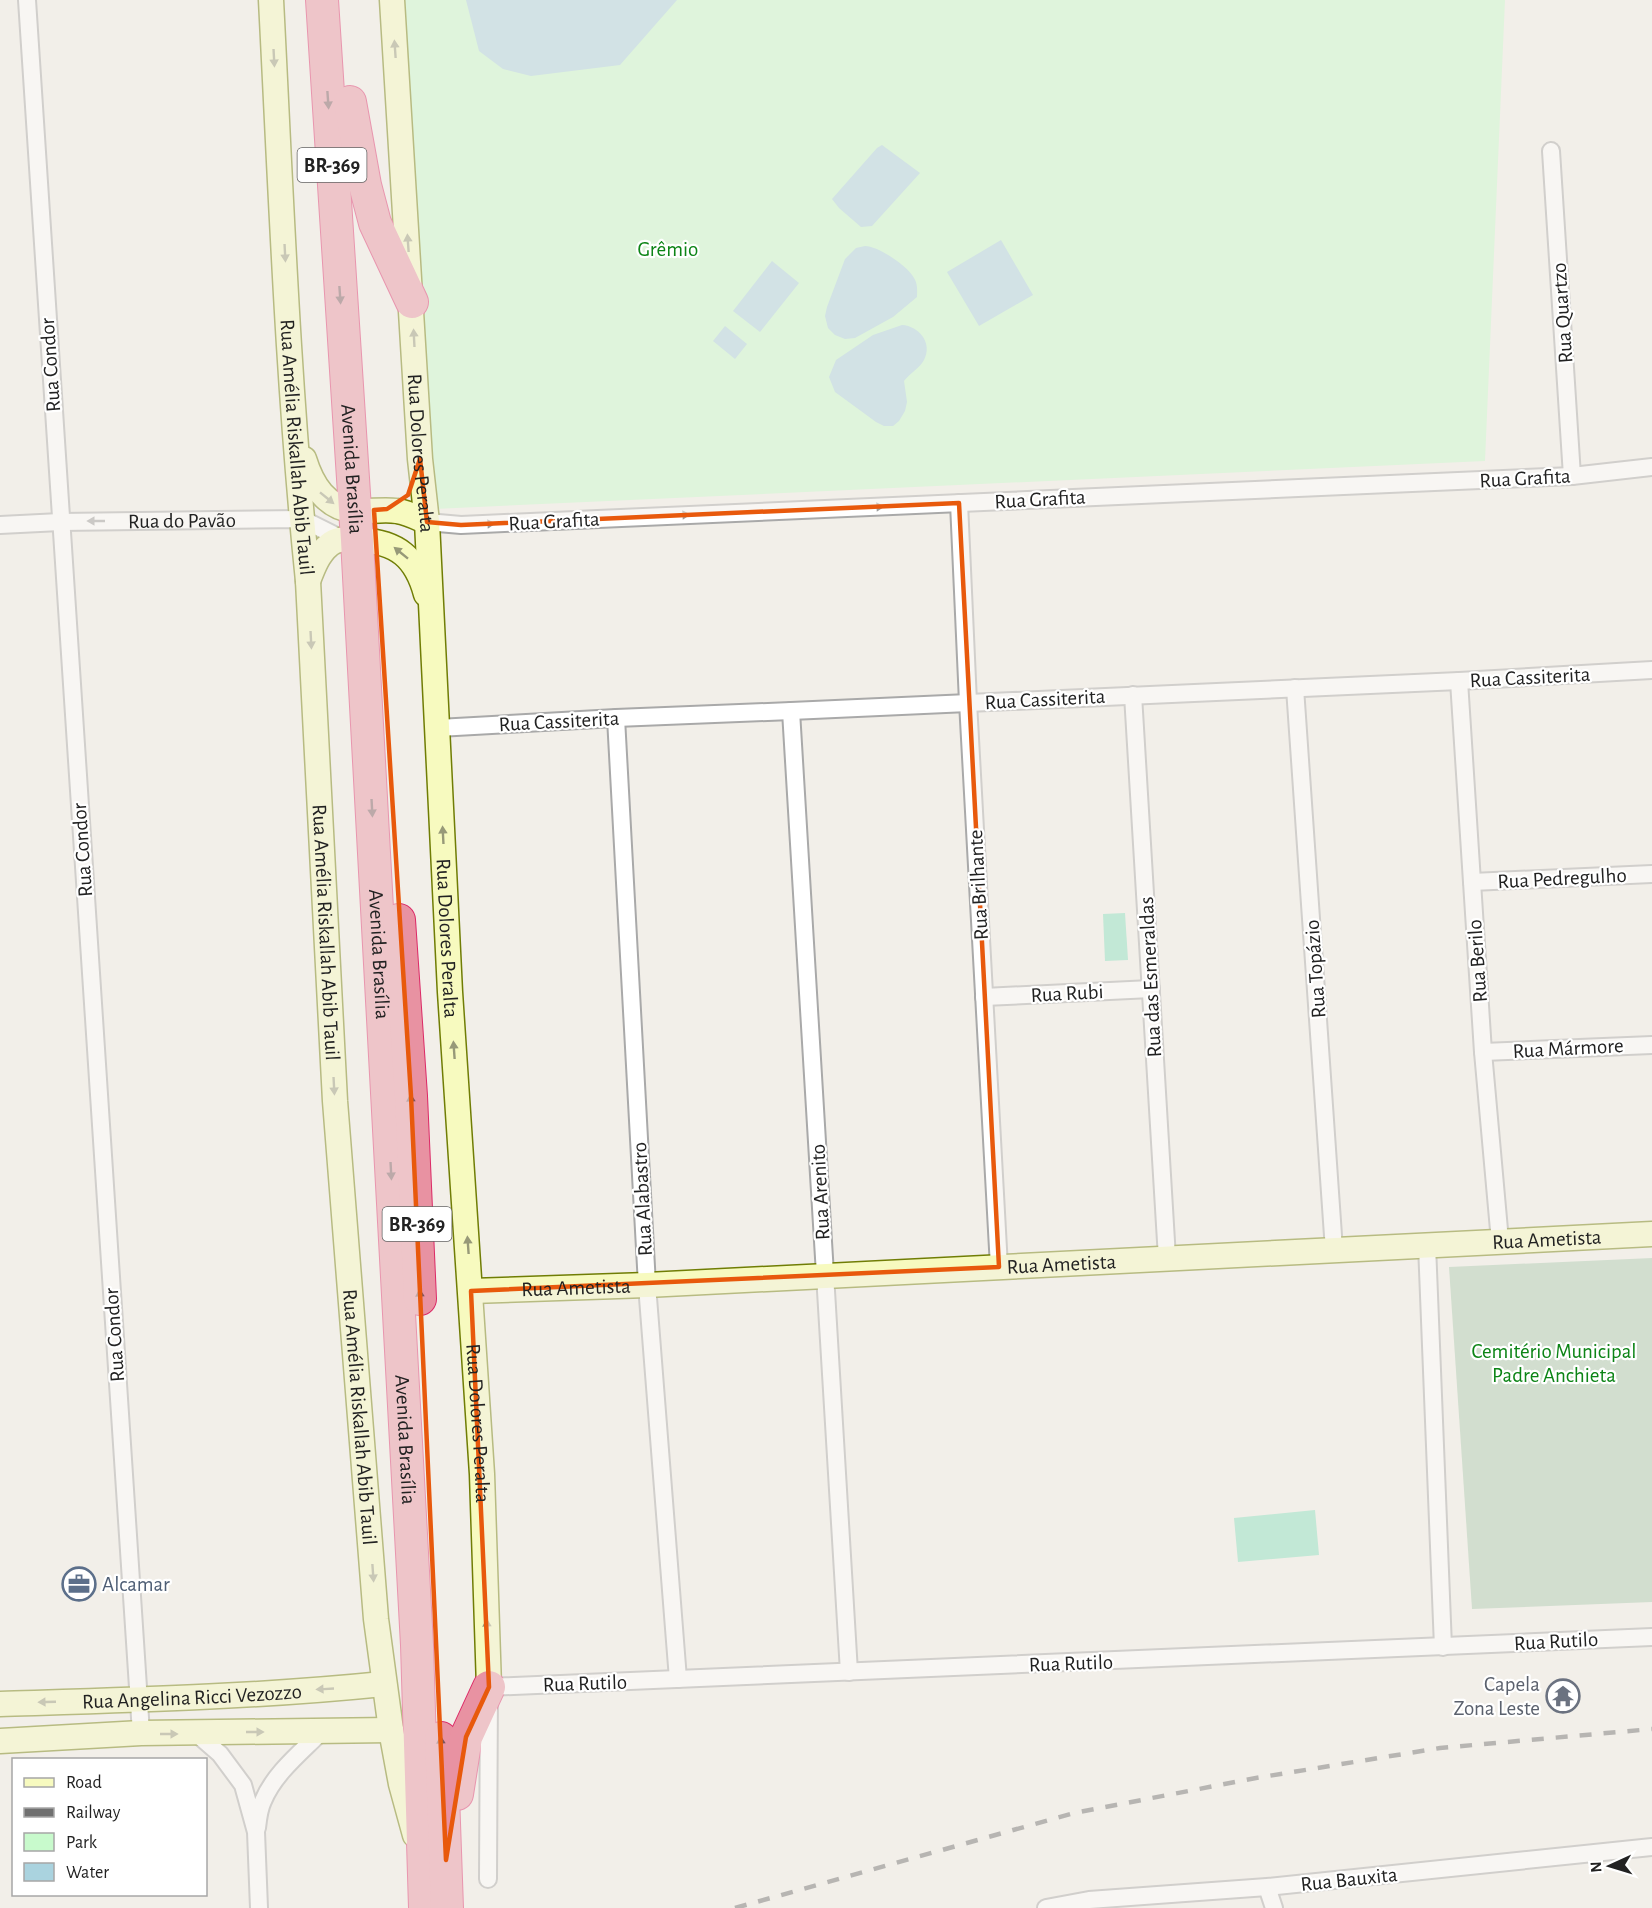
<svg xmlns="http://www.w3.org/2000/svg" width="1652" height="1908" font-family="'Alegreya Sans',sans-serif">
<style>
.cemetery{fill:#aacbaf}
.park{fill:#c8facc}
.pitch{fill:#88e0be}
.water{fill:#aad3df}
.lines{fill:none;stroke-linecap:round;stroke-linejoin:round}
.street-casing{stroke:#a9a9a9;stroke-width:20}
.secondary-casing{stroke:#707d05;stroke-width:27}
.highway-casing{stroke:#dc2a67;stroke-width:34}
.street{stroke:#fff;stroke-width:16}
.secondary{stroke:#f7fabf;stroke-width:24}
.highway{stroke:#e892a2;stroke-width:32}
.rail{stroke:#707070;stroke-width:4.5;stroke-dasharray:12 12;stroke-linecap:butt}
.oneway{fill:#979978}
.oneway2{fill:#7b545c}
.oneway3{fill:#9c9c9c}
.marked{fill:none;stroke:#e8590c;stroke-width:4.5;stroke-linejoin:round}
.labels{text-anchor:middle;stroke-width:4.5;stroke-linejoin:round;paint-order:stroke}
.shield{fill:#fff;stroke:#646464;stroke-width:1.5}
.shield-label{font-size:20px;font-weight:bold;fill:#222}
.park-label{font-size:21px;fill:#0c8416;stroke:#fff}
.street-label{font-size:21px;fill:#222;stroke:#fff}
.service-label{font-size:21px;fill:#4e5e75;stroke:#fff;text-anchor:start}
.worship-label{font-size:21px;fill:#5b616d;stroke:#fff;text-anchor:end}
</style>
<rect width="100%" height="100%" fill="#f2efe9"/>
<polygon class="cemetery" points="1652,1258 1652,1602 1472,1609 1449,1267"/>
<polygon class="park" points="399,0 1505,0 1485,461 434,509"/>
<g class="pitch">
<polygon points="1125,913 1128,960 1105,961 1103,914"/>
<polygon points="1315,1510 1319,1555 1238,1562 1234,1518"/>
</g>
<g class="water">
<polygon points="466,0 677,0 620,65 531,76 503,69 479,51"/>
<polygon points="882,145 920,173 872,226 861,227 839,208 832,199 877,148"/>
<polygon points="1001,240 1033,295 979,326 947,272"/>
<path d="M865,246C878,246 908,266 914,278C918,284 917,291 917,297L893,317L855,338L845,339L835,335L828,328L825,316L827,307L845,259L856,248Z"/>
<polygon points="772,261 799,283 760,332 733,311"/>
<path d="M902,325C919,326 933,343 924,360C920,368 910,373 904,381L907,402L905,411L899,421L893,426H884L876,422L835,392L829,377L836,360L873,335Z"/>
<polygon points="725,326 747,344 735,359 713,341"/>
</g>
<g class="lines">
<defs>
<g id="street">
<polyline points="27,0 141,1733"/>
<polyline points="1551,151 1572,476"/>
<polyline points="959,503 968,702 999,1267"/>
<polyline points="427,522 461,525 1572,476 1652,467"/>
<path id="s1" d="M0,525L60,522L302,519L342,539"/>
<polyline points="1459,681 1483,1052 1500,1241"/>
<polyline points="1295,688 1334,1250"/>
<polyline points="1133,695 1167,1258"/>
<polyline points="791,711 849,1672"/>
<polyline points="616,718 647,1285 678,1679"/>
<polyline points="438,728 616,718 791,711 1459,681 1652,670"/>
<polyline points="1472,882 1652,874"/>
<polyline points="984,997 1151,989"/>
<polyline points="1483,1052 1652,1045"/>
<polyline points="1427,1245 1443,1647"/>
<polyline points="197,1734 220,1754 243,1785 256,1832 259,1908"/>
<path d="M257,1828C258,1819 259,1809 263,1801C274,1774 300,1753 320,1733"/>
<polyline points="488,1879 489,1687 1652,1637"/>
<polyline points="1267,1887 1274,1908"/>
<polyline points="1046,1908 1089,1900 1267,1887 1652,1847"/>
</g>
<g id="secondary">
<path id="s2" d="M271,0C281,194 288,388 308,581L335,1101L376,1619L391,1730L401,1784L415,1835"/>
<path id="s3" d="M392,0L420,459L427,522L450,992L482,1474L489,1687"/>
<path d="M304,459C312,485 326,508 355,511C369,512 383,509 397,511C407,512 418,518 427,522"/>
<path d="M308,581C313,568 318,554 329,545C338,537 348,540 360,540C397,542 416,557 426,594"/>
<path id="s4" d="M471,1291L647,1285L1652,1234"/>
<path id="s5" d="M0,1704C128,1700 256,1697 383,1684"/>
<polyline points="0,1741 141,1733 391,1730"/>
</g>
<g id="highway">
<path id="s6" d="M322,0L357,540L417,1645L425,1908"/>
<polyline points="350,102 365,185 375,223 412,302"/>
<polyline points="399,920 411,1096 420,1299"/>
<polyline points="441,1738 447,1908"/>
<polyline points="457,1794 466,1737 489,1687"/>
</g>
</defs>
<use href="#street" class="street-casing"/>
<use href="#secondary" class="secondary-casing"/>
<use href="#highway" class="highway-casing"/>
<use href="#street" class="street"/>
<use href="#secondary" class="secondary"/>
<use href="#highway" class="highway"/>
<polyline class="rail" points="735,1908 1074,1813 1256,1778 1440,1748 1652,1729"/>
</g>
<defs><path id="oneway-solid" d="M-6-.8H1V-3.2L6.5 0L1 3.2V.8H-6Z" transform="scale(1.5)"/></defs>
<g class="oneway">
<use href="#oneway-solid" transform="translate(395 49) rotate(-94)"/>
<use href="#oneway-solid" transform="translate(274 58) rotate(87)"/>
<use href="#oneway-solid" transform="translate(408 243) rotate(-94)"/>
<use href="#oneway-solid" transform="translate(285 253) rotate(87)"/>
<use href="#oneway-solid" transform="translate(414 338) rotate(-93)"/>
<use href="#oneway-solid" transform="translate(327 498) rotate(39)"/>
<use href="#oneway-solid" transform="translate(401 553) rotate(-141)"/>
<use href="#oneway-solid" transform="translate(311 640) rotate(87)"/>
<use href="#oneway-solid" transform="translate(443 835) rotate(-93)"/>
<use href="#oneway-solid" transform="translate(454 1050) rotate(-94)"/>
<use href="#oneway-solid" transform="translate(334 1086) rotate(87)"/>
<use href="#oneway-solid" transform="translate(468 1245) rotate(-94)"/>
<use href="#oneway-solid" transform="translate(373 1573) rotate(86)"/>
<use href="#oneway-solid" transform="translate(487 1628) rotate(-92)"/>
<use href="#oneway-solid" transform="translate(325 1689) rotate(177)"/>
<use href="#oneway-solid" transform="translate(47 1702) rotate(178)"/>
<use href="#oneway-solid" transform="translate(255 1732)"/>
<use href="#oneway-solid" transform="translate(169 1734)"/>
</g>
<g class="oneway2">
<use href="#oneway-solid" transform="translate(328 100) rotate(86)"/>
<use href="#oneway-solid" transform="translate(340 295) rotate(86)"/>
<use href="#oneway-solid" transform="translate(372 808) rotate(87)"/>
<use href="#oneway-solid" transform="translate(411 1103) rotate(-93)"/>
<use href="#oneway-solid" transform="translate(391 1171) rotate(87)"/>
<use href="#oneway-solid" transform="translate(420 1298) rotate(-93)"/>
<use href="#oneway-solid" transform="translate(441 1745) rotate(-93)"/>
</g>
<g class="oneway3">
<use href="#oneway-solid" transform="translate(875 507) rotate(-3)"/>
<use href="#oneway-solid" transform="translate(681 515) rotate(-3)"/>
<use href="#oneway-solid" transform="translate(96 521) rotate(180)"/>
<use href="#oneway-solid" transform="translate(486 524) rotate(-3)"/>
</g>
<path d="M0 0H1652V1908H0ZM420,459L427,522L461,525L959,503L999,1267L471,1291L489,1687L466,1737L446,1860L411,1096L374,510L387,509L408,495Z" fill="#f2efe9" fill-opacity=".55" fill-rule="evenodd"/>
<path class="marked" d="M420,459L427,522L461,525L959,503L999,1267L471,1291L489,1687L466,1737L446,1860L411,1096L374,510L387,509L408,495Z"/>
<defs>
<symbol id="office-ring" viewBox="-11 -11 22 22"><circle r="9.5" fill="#fff" stroke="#5c6f8a" stroke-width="1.5"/><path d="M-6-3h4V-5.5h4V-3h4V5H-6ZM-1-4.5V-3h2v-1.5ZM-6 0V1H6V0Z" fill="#5c6f8a"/></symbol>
<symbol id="temple-ring" viewBox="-11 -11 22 22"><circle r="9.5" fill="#fff" stroke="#6b7280" stroke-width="1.5"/><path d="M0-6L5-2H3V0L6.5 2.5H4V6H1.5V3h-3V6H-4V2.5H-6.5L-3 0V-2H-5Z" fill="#6b7280"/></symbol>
</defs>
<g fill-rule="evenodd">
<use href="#office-ring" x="60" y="1565" width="38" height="38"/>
<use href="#temple-ring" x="1544" y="1677" width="38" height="38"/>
</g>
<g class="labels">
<g class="shield">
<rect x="297.5" y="148" width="69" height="34" rx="4.5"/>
<rect x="382.5" y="1207" width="69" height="34" rx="4.5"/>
</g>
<g class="shield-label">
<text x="332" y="172">BR-369</text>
<text x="417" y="1231">BR-369</text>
</g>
<g class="park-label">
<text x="668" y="256">Grêmio</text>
<text x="1554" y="1358">Cemitério Municipal<tspan x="1554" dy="24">Padre Anchieta</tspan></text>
</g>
<g class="street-label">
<text transform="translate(1562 313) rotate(-94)" y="7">Rua Quartzo</text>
<text transform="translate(50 365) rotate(-94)" y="7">Rua Condor</text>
<text dy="7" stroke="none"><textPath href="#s2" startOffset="448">Rua Amélia Riskallah Abib Tauil</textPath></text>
<text dy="7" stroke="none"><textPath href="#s3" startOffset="454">Rua Dolores Peralta</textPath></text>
<text dy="7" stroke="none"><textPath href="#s6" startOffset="470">Avenida Brasília</textPath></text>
<text transform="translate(1525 478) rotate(-3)" y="7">Rua Grafita</text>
<text transform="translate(1040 499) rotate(-3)" y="7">Rua Grafita</text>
<text dy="7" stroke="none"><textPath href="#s1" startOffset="182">Rua do Pavão</textPath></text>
<text transform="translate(554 521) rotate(-3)" y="7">Rua Grafita</text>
<text transform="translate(1530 677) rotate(-3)" y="7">Rua Cassiterita</text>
<text transform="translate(1045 699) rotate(-3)" y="7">Rua Cassiterita</text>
<text transform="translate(559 721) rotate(-3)" y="7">Rua Cassiterita</text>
<text transform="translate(82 850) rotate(-94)" y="7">Rua Condor</text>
<text transform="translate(1562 878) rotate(-3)" y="7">Rua Pedregulho</text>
<text transform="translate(978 885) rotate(-93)" y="7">Rua Brilhante</text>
<text dy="7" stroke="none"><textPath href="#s2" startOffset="934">Rua Amélia Riskallah Abib Tauil</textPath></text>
<text dy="7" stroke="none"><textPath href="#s3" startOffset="940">Rua Dolores Peralta</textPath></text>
<text dy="7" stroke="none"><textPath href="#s6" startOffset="956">Avenida Brasília</textPath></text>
<text transform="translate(1477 961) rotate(-94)" y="7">Rua Berilo</text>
<text transform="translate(1315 969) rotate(-94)" y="7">Rua Topázio</text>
<text transform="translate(1150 977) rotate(-93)" y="7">Rua das Esmeraldas</text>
<text transform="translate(1067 993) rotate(-3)" y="7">Rua Rubi</text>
<text transform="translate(1568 1048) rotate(-3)" y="7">Rua Mármore</text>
<text transform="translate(820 1192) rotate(-93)" y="7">Rua Arenito</text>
<text transform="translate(642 1199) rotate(-93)" y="7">Rua Alabastro</text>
<text dy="7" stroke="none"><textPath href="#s4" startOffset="1077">Rua Ametista</textPath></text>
<text dy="7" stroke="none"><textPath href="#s4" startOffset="591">Rua Ametista</textPath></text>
<text dy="7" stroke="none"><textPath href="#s4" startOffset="105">Rua Ametista</textPath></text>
<text transform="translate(114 1335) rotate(-94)" y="7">Rua Condor</text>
<text dy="7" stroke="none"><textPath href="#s2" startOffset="1420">Rua Amélia Riskallah Abib Tauil</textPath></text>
<text dy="7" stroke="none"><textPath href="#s3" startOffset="1426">Rua Dolores Peralta</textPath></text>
<text dy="7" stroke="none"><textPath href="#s6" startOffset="1442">Avenida Brasília</textPath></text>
<text transform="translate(1556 1641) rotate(-3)" y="7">Rua Rutilo</text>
<text transform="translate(1071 1663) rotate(-2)" y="7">Rua Rutilo</text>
<text transform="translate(585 1683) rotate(-2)" y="7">Rua Rutilo</text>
<text dy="7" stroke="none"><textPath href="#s5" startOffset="192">Rua Angelina Ricci Vezozzo</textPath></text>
<text transform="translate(1349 1879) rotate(-6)" y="7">Rua Bauxita</text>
</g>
<g class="service-label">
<text x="102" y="1591">Alcamar</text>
</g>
<g class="worship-label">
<text x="1540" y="1691">Capela<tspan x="1540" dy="24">Zona Leste</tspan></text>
</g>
</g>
<rect x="12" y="1758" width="195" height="138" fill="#ffffff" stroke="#a7a7a7" stroke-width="1.5"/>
<rect x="24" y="1778" width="30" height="9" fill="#f7fabf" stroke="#a7a7a7" stroke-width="1.5"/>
<text x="66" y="1788" font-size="18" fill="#222222">Road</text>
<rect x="24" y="1808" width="30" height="9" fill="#707070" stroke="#a7a7a7" stroke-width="1.5"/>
<text x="66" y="1818" font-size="18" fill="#222222">Railway</text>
<rect x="24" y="1833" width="30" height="18" fill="#c8facc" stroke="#a7a7a7" stroke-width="1.5"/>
<text x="66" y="1848" font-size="18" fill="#222222">Park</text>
<rect x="24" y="1863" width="30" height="18" fill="#aad3df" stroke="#a7a7a7" stroke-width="1.5"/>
<text x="66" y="1878" font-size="18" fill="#222222">Water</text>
<g transform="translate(1610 1866) rotate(266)" stroke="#ffffff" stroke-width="4.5" paint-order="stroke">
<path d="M0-4.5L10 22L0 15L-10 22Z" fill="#222222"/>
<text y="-9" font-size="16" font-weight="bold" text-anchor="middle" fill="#222222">N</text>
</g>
</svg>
